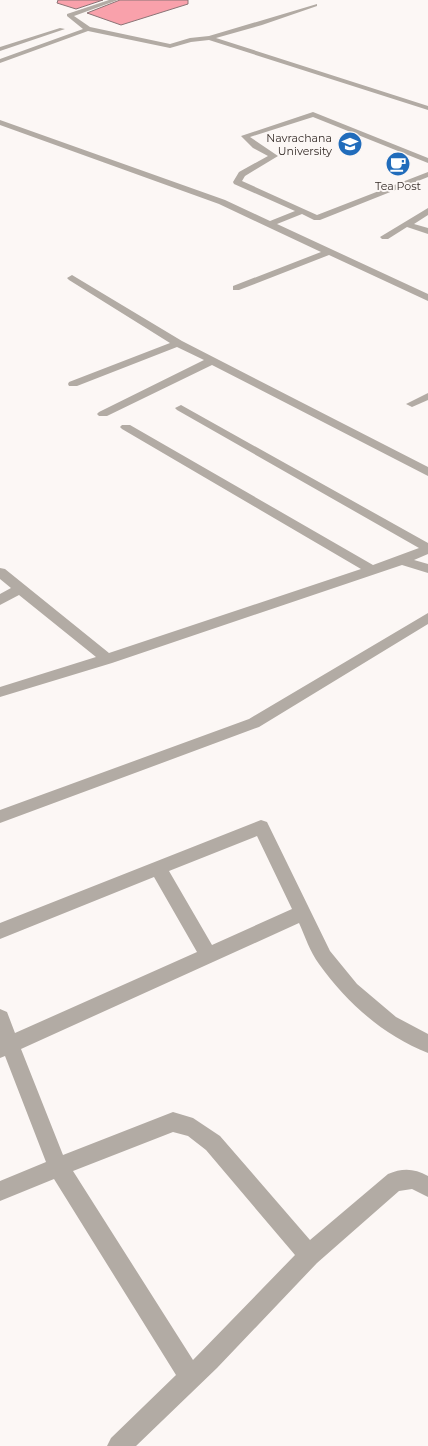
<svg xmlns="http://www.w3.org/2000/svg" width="428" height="1446" font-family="Montserrat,sans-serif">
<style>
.building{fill:#f9a1ab;stroke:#8b7476}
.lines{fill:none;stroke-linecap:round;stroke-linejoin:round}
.minor{fill:#b2aba4;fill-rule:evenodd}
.labels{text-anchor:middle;stroke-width:4;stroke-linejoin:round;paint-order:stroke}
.far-poi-label{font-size:11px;fill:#362d29;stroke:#fcf7f5;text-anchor:end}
</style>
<rect width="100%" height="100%" fill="#fcf7f5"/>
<g class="building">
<polygon points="58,0 103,0 76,9 57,3"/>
<polygon points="120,0 188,0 188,4 121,25 87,13"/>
</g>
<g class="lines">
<g class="minor">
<polygon points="109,0 118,0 74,16 90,27 170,44 190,38 209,36 317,4 317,6 262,25 216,38 428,106 428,110 209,40 191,42 170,48 88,31 0,63 0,59 83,29 67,16 67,14"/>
<polygon points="60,28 65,29 0,51 0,47"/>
<polygon points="313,112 428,158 428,163 313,117 250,137 278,156 245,176 242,181 317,215 428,172 428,177 320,220 314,220 302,214 277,224 428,294 428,301 329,255 239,290 233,290 233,286 321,252 219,204 0,125 0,120 225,200 270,221 295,211 234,184 233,182 239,172 268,156 253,148 241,136"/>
<polygon points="428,208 428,215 414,224 428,228 428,234 407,227 388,239 382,239 380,237"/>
<polygon points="72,275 182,341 428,467 428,476 212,365 107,416 99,416 97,414 99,412 204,360 177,347 77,386 69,386 68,384 69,382 170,343 69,280 67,278"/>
<polygon points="428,393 428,400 412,407 406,404"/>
<polygon points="181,405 428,543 428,554 414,560 428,564 428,573 402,565 112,663 0,697 0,687 96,657 19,595 0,605 0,594 11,588 0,579 0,568 5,569 109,653 361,569 122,429 120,427 122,425 130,425 373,565 419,548 177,410 175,408"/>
<polygon points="428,613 428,624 259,727 0,823 0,810 249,719"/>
<path d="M261,820L267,822L330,951L357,984L396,1017L428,1034V1053C384,1036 346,1002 319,964C310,952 305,936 299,923L21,1049L63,1155L173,1112L193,1118L220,1136L310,1240L388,1174C402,1168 414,1168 428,1176V1197L412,1189L399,1191L317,1263L217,1368L136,1446H107L111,1438L176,1375L54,1179L0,1201V1181L46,1162L5,1056L0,1058V1009L7,1012L15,1033L197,952L154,877L0,939V923ZM257,836L292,909L212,945L169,871ZM173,1132L188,1136L206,1150L295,1255L193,1360L73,1171Z"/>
</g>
</g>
<defs>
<symbol id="university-disc" viewBox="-11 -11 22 22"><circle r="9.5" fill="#216cbb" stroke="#fcf7f5"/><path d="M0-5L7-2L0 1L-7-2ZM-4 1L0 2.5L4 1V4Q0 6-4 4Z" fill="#fff"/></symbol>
<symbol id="cafe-disc" viewBox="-11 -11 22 22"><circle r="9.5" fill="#216cbb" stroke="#fcf7f5"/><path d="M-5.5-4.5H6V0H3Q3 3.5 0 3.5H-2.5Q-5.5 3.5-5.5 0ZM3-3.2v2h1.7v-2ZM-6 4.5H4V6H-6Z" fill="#fff"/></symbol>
</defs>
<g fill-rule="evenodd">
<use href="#university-disc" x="336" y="130" width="28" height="28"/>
<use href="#cafe-disc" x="384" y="150" width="28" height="28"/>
</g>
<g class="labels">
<g class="far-poi-label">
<text x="332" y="142">Navrachana<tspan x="332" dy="13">University</tspan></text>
<text x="398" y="190" text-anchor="middle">Tea Post</text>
</g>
</g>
</svg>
